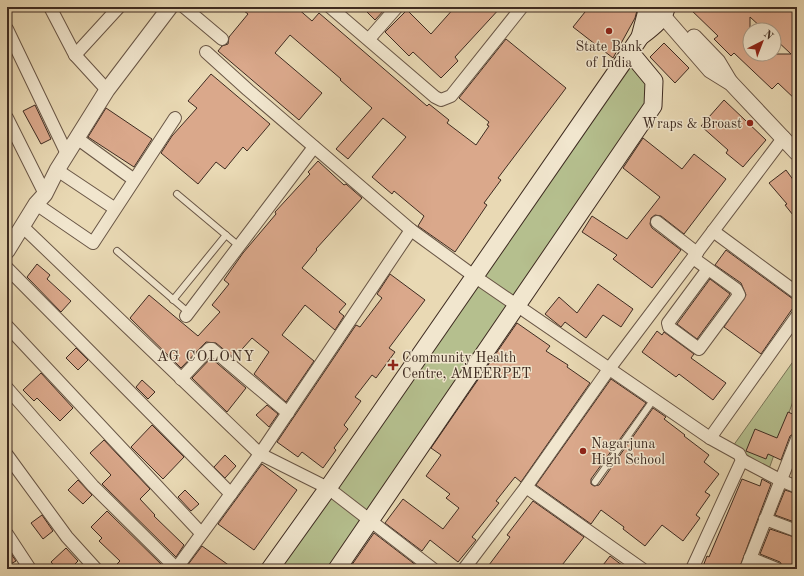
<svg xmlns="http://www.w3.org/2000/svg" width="804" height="576" font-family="'Old Standard TT',serif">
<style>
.green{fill:#b5bf8e;stroke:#7a7558}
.building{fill:#daa88b;stroke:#3e2b21;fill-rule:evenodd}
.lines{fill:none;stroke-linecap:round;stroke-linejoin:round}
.service-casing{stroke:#695646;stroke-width:8}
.minor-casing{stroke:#695646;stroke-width:14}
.tertiary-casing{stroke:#695646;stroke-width:17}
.secondary-casing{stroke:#3e2b21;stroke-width:19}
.service{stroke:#f1e6ce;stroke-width:6}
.minor{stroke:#f1e6ce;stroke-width:12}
.tertiary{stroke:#f1e6ce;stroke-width:15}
.secondary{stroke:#f1e6ce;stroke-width:17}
.poi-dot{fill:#8f2418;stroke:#f1e6ce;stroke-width:1.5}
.labels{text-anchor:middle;stroke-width:3;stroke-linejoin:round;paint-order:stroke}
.poi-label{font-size:14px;fill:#3e2b21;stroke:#f1e6ce;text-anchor:start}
.neighbourhood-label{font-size:15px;letter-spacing:1px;fill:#3e2b21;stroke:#f1e6ce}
</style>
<rect width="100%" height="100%" fill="#e9d9b4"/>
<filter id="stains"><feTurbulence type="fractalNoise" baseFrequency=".005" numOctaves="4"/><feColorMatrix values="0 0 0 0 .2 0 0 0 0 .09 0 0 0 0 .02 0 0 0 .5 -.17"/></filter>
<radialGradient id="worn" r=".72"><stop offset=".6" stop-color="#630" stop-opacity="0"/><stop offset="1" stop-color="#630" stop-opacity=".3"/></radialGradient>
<g class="green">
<polygon points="630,52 654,81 653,106 337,569 270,569"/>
<polygon points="797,356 797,390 769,469 733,446"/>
</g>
<g class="building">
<polygon points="239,7 296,7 312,21 319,13 427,106 429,104 449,120 447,123 476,145 489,126 487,125 489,122 459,98 506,39 566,88 498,178 501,180 484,203 487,205 455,252 418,226 424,216 394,191 392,194 372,177 406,137 383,118 348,159 336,149 372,108 340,80 341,79 290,35 275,53 322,93 299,120 218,51 222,46 228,44 229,37 248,14"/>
<polygon points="362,7 386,7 386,8 375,20"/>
<polygon points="455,7 501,7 455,57 458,61 441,78 413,52 409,56 385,32 407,10 431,34"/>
<polygon points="589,7 638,7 635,18 613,58 573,27"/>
<path d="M688,7H797V101L778,83L772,89L734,53L731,56L714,39L718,36ZM750,17L763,29L774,30V38L791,54H750Z"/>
<polygon points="664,43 689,68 675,83 650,57"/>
<polygon points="211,74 270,124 247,151 243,147 225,169 216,162 198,184 161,153 172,136 197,108 188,101"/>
<polygon points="724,100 766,140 743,167 726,153 728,150 701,126"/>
<polygon points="35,105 51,139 41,144 23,111"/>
<polygon points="106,108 152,139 134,167 88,137"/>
<polygon points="643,138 682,169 694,154 726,179 684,234 661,216 655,215 651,218 650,224 652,228 681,250 652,288 613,259 617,255 582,232 592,216 627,239 660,197 623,168"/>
<polygon points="318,161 344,185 346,184 362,198 316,249 317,250 302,268 346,304 339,312 344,316 335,330 305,305 282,335 314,361 286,402 254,374 269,352 252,338 234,358 216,343 206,342 181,368 130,318 149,295 198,336 220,312 212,305 229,284 224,280 243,253 276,214 275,212 310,174 308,172"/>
<polygon points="786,170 797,185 797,220 785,205 787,204 769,183"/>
<polygon points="726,250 797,302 761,354 724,327 746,295 741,283 715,265"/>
<polygon points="37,264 50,275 47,279 71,301 61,312 27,277"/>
<polygon points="390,274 425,300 389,348 395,352 376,378 372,375 355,397 361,401 344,425 348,429 334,448 336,450 323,468 302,452 298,457 277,442 356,325 360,327 382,298 377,294"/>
<polygon points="710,279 730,294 697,339 677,324"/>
<polygon points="598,284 633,309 621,327 603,315 586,338 565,322 561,327 545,314 559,297 577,313"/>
<polygon points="517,323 550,346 546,351 568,365 567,367 590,383 521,482 515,477 496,501 499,503 472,537 476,540 458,562 430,540 422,551 385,523 403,499 443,529 459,508 446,498 450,494 426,476 441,455 431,448"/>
<polygon points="657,331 662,335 664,332 694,354 691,358 726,383 713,400 679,374 676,377 642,352"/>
<polygon points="76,348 88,360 78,370 66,358"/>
<polygon points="211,358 246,388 227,412 192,378"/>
<polygon points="41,373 73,408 60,421 37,398 34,401 23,390"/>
<polygon points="611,379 646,403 591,479 591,484 594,486 599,485 653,408 666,417 664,419 685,435 684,436 709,455 704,462 719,474 705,492 710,495 696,515 700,518 683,541 662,525 645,546 623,529 624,527 601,510 591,524 536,485"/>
<polygon points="142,380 155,392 148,399 136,387"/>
<polygon points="267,405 278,414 269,427 256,415"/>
<polygon points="788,412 797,416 797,432 790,436 781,460 768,454 766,459 746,451 755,429 777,438"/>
<polygon points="152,425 184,457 163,479 131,447"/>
<polygon points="104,440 150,489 140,499 155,515 154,516 184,545 176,557 102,484 111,475 90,453"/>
<polygon points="225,455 236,466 225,478 214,467"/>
<polygon points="262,464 297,490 254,550 218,524"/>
<polygon points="742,479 760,486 762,479 771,484 739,569 702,569 707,556 709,557"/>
<polygon points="78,480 92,495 83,504 68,490"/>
<polygon points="185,490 199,504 191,511 178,497"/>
<polygon points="785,490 797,494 797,523 775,515"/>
<polygon points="533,501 584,537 559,569 486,569 510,537 507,535"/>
<polygon points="107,511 166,569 112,569 120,561 99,541 102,538 91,527"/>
<polygon points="42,515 53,531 43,539 31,523"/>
<polygon points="770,529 797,538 797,569 784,569 780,562 760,554"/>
<polygon points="374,533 421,569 349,569"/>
<polygon points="202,546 234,569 191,569 187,566"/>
<polygon points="7,548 16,561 7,566"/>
<polygon points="66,548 78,561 70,569 57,569 51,562"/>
<polygon points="610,556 627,569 600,569"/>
</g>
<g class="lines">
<defs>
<g id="service">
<polyline points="177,194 239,246"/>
<polyline points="117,251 189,313"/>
<polyline points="173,300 226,235"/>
<polyline points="595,482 654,399"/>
</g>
<g id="minor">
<polyline points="50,7 75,55 107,90"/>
<polyline points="184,7 222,39"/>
<polyline points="330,7 435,97 441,100 451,96 522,7"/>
<polyline points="7,29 67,154"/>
<polyline points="369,39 397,7"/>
<polyline points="206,52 248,90 411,230 474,276 710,438 739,454 742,460 692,569"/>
<polyline points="75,55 119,7"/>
<polyline points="7,118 45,194"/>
<polyline points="78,139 133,179"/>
<polyline points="57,170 114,208"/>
<polyline points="36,204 93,243 175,118"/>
<polyline points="657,222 697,253"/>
<polyline points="23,227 260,454 328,488 433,569"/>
<polyline points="713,231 797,293"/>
<polyline points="693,258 736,289 739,295 699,349 669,327 668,323 708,269"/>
<polyline points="7,268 231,494"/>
<polyline points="186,316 314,147"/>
<polyline points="7,326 201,533"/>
<polyline points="181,379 209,349 212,349 288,413"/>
<polyline points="7,388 93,486 176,568"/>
<polyline points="710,438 797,316"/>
<polyline points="7,455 67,537 96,569"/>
<polyline points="742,460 780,480 797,487"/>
<polyline points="526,487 642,569"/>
<polyline points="765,519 797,531"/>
<polyline points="7,534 30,569"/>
<polyline points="750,558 777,569"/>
<polyline points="176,569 260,454 411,230"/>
<polyline points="464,569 526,487 609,369 784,137"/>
<polyline points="746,569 797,439"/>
</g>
<g id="tertiary">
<polyline points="663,16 710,70 731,83 797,153"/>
<polyline points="694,37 718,62 730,82"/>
<polyline points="7,251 36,204 45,194 57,170 107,90 170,7"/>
</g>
<g id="secondary">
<path d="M640,37C649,30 666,18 666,7"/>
<polyline points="270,569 328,488 630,52 640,37 648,7"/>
<polyline points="337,569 653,106 654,81 630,52"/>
</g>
</defs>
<use href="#service" class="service-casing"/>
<use href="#minor" class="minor-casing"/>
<use href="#tertiary" class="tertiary-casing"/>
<use href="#secondary" class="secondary-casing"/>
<use href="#service" class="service"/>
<use href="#minor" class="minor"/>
<use href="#tertiary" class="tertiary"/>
<use href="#secondary" class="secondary"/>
</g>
<g class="poi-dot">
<circle cx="609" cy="31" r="4"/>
<circle cx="750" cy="123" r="4"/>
<path d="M391 359h4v4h4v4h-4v4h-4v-4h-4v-4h4z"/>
<circle cx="583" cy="451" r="4"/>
</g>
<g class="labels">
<g class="poi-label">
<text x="609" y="51" text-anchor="middle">State Bank<tspan x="609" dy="16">of India</tspan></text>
<text x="742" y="128" text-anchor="end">Wraps &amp; Broast</text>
<text x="402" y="362">Community Health<tspan x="402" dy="16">Centre, AMEERPET</tspan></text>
<text x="591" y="448">Nagarjuna<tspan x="591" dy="16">High School</tspan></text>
</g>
<g class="neighbourhood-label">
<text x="206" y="361">AG COLONY</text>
</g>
</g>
<rect width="804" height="576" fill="none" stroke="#e9d9b4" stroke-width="24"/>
<rect x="8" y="8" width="788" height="560" fill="none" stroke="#3e2b21" stroke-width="2"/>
<rect x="12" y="12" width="780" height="552" fill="none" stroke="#3e2b21"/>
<g transform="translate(762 42) rotate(42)"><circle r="19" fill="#f1e6ce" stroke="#a99b89"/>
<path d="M0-3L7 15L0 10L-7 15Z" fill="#8f2418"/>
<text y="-6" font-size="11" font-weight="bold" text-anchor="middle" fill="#3e2b21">N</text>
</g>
<rect width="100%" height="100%" filter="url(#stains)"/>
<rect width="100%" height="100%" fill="url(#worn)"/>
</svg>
